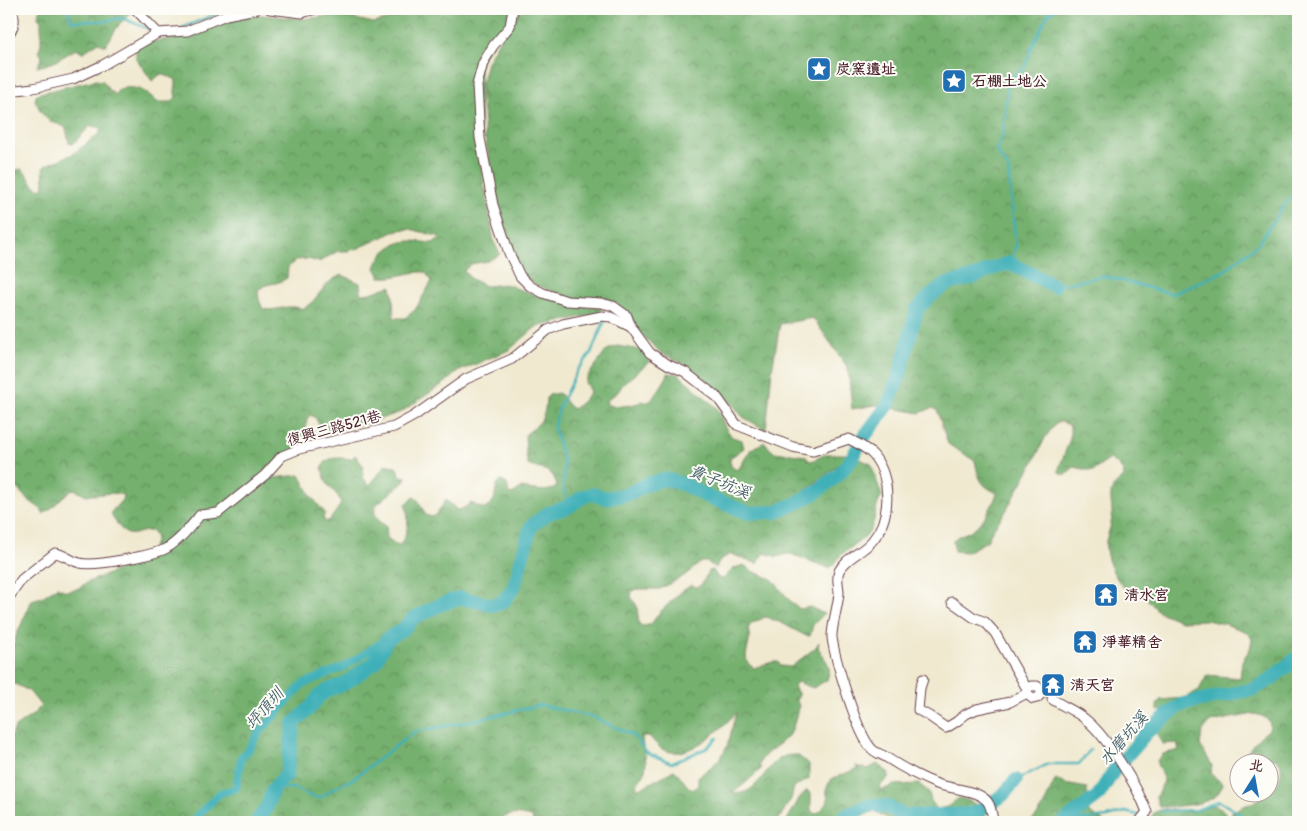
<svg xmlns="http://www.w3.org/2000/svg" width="1307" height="831" font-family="Pangolin,'LXGW WenKai TC',sans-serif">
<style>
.forest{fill:url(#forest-crowns);stroke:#60684c;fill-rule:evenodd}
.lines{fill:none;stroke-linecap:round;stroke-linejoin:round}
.stream{stroke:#40b0b8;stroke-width:2.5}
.canal{stroke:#40b0b8;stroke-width:8}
.river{stroke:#40b0b8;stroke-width:14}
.minor-casing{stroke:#633d44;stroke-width:11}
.minor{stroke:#fff;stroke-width:9}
.labels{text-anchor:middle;stroke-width:4;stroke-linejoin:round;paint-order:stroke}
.poi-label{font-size:15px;font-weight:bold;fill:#4a1f2b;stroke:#fdfcf7;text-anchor:start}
.street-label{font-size:15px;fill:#4a1f2b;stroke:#fdfcf7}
.water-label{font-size:16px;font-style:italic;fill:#46606a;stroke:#fdfcf7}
</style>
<defs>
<pattern id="forest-crowns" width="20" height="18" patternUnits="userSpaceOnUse" patternTransform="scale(1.25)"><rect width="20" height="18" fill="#75b06e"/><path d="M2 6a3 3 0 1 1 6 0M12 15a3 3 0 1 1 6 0" fill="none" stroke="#628f5b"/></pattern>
</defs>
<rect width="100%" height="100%" fill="#fdfcf7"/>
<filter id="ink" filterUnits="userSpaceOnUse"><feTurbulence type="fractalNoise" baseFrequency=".02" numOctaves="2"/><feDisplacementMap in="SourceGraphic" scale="10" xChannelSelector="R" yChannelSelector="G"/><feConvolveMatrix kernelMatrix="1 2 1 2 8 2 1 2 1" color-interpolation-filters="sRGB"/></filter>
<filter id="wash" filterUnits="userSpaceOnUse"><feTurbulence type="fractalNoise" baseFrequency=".0096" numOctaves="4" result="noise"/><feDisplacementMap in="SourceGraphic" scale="20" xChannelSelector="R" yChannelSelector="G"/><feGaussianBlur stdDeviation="1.12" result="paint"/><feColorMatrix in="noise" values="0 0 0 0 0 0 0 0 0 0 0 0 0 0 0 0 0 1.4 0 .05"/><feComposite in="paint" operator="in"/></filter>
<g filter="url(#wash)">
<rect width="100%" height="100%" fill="#f0e9d0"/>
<g class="forest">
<path d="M40,9H126L131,14L120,23L106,45H102L99,42L82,53L76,49C69,53 61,58 54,62C49,64 42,66 37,67L42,57L39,51L41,43V20L38,17L39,10Z"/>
<path d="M427,9H510L508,24L496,36L480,63V159L494,242L500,254L488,261L471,264L464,271L471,279L485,286C495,286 506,281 515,288C544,298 571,305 601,308L600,313L536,327L509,350L457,372L446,382L401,412L374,421L323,432L315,417L310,415L307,419L305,435L301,446L283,457L263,479L300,475L311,496L325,513L323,517L325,522L330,520L341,504C340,496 334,492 329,486C325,482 325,475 322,470C324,455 340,458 351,459L355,455L364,467C361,475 363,479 369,485L374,480L386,464L396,467L401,476L406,477L404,482L376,505C372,514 378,521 386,526L387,538L395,544L400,545C409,530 409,522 406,504L414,497L418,500L426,515L432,517L436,515L446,500L457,510L462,509L471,503L481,508H486L494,500L497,484L501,481L506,483L508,487V493L512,495L520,488C532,489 546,494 557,487C553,466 543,472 528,465C525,455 526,446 525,435C541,422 545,420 546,398L549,395L559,393L569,406L573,409L582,402L590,392L585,382L587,377L607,350L617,346L641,350L649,362L623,384L618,392L608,399L606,404C613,408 635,406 642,401C645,402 646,403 650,401C653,399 668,377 668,373L678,374L717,408L725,427L732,437L742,440L744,448L730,458C730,465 731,468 738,470L751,449L765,442L771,450L775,452L806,456L808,460L812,461L826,454H852L795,499C810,501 843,467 856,457L871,464L882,496C875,506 876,516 872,526C867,540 849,547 840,556C835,561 835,565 829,568L791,554H786L775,558L776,556L763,553L758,564L731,554L721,559L716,568L707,562H701L684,576L660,589H638L632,591L631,597L637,606L639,625L645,626L651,624L660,612L682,591L692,585L696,587L701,585L709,571L713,570L718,578L723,579L734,568L744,565L752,571L772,579L791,602L800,609L810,607L824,614L813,625L810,636L804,635L780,622L774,621L770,618L765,617L751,624L748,629C754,647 737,658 754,668L772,662H778L781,666L791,667L816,647L819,642L818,647C825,662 833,663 827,680L813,688L797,682L794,686L799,695L797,699L793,698L797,701L799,706C796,714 795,725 790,733C782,746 764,750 759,765L761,769L741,787L732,792C758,799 764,764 785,756C789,755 793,755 797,755L809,764V779L794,787L791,799L777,822H533L532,817C519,815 509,811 499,822H9V739L13,733L15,727L34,714L41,706L29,691L13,683L10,677L9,645L14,644L16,636L32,600L42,597L57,587L66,591L77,589L88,582L146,559L151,554L156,538L152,531C136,530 130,542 119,526C115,521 112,518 111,512L122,500L123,495C107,489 87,502 75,489C62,494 55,508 43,514L41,509L28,500L9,480V172L21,169C30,174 30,187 42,189L44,185L43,168L46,165L73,154L99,134L101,130L98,127L90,126L73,144L69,143L66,128C61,124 55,124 50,121C42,116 39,108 35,100L36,96L40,93L95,80L103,81L108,89L115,95L119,89C135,85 146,90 157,102H171L176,97C173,90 178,84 175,79L161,74L152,81L136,58V44L170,39L254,14L302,19L337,15L374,23ZM410,229L441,237L433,243C426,243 419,241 412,241C394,241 380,252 375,268L380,277C395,279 409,271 425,272L432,281L415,310L405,318H394L393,296L391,286C379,289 373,294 361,294L360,283L342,275C321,283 321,298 303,309C286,303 279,312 263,309L259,300L258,290C270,281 275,286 287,278L288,267L296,260L308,259L319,262L338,251H348L359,248L398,230ZM737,713C733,721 732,728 730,737C724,758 715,764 698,777V785L693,790C684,785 682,776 674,770L643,787L636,788C637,781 644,778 645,770C648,760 642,748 642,737L649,736C655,742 659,749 667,751C689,759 721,729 735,714Z"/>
<path d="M516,9H1298V822H1231L1230,814L1232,812C1251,801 1279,797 1281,771C1282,765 1279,760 1274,758L1267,763H1242C1246,754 1252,744 1260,737C1262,735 1267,732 1269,729C1273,719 1261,715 1254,714L1210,722L1202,732L1200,745L1212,765L1211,774L1222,783C1221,807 1177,806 1159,807L1156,797L1164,781L1156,761L1163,754L1179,750L1177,743L1162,744L1156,732L1174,718L1175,715L1173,713L1157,710V705L1160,700L1184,698L1199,690L1207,675L1240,678L1242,661L1250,649L1252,639L1247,632L1225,624L1206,620L1181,621L1159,612L1137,588L1123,587C1114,576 1104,557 1106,541C1108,533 1111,526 1112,518C1113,499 1104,491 1124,477C1124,469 1117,464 1110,459L1093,471L1074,467L1066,474H1061L1058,471L1070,439V426L1061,421L1055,424L1045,438L1034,461L1006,511L993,529L987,541L967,552L954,551L953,541C957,535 963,535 970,531C983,523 992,508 997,493C980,485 979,479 975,461L948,444L937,410L932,408L920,413L876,405L852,409L848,368L813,318L780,324L772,370L766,430L743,417L726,397L688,366L660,352L638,331L629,316L617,303L574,299L536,285L523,275L509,243L500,208L485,139L481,85L487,62Z"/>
<path d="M877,764L889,773L888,778L880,786V791L894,785L919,784L929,792L931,801L937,809L947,807L959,798C973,800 983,808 987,822H903L888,819L878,813L872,812L862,816L853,822H786L799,799L807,790L811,794V810L814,814L819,812L827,804L828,799L826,789L831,779L859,768L855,766L868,769Z"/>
<path d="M1056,779L1065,784L1087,788L1088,812L1104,822H1029C1045,813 1047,793 1056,779Z"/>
<polygon points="1215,805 1226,813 1226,822 1147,822 1155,812 1164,809 1191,811"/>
</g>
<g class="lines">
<g class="stream">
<polyline points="68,9 71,21 105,21 122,18 149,29"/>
<polyline points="182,28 216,14"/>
<polyline points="1010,263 1016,246 1008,168 996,151 1003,133 1008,81 1025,67 1032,47 1047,16 1054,9"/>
<polyline points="1054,286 1103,276 1173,294 1224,271 1258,244 1283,207 1298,190"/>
<polyline points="568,507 563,487 564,464 554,427 560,405 578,369 590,355 605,320"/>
<polyline points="1016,780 1048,764 1079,764 1090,750"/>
<polyline points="273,789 293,788 310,796 320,798 334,788 353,779 414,732 471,721 541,705 596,718 634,736 647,753 672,763 707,748 717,738"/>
<polyline points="1161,811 1197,810 1219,801 1242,815 1244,822"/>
<polyline points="1071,817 1081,820 1107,817 1125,812 1138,815"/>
</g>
<path class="canal" d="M193,822L194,819L219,794C224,790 230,792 236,788L241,758L249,749L258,734L303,684L344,667L387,639"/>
<g class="river">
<polyline points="256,822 266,809 273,789 287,774 294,723 312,706 319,696 330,689 344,684 375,662 387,639 403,629 414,618 442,604 460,598 494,605 503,602 514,587 531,526 548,513 568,507 584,496 593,494 606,498 628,494 647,484 666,479 685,485 710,498 749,513 776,512 795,504 815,493 839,474 850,461 864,437 888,405 900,374 917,309 930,296 947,284 972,278 994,268 1010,263 1054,286"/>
<polyline points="838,822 847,815 871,805 888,807 904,816 971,814 984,808 1003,795 1016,780"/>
<polyline points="1064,822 1098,796 1113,772 1147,732 1174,710 1183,704 1254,689 1271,679 1298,657"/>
</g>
</g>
</g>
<g filter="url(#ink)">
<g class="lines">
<defs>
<g id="minor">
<polyline points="135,9 158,33"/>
<polyline points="270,9 302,13 315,9"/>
<polyline points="364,9 383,11 389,9"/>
<path d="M513,9L510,26L493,46L483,63L477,85L480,138L493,205L509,253L520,276L530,286L543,293L567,301L601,303L613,306L627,316L631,327L650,353L669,365L685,372L717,397L737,425L793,447L813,451L849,439C857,443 868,449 874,456C892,480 891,519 872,541C862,553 846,557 839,571C836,578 839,586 839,593C838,606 831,629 832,638C835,659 857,733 871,748C874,752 880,754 884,756C901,767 919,777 937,784C951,789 978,790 987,801C992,807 992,815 993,822"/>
<path d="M9,34C15,25 16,18 11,9"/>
<polyline points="9,91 33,88 73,79 103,65 158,33 187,31 226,15 256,9"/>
<path d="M9,597L22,579L55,553C64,554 71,561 80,563C93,567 155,555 167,548C180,540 190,527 200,515L218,513L265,475L282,456L299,449L394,427L414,416L466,379L512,359L548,330L563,324L602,316L611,317L631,327"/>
<polyline points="952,602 973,617 985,622 995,633 1027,689 1031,686 1037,686 1041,689 1041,694 1037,698 1033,699 1028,695 1027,689"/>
<polyline points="923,679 920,688 918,710 929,716 946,728 956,722 966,714 977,709 1010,702 1027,693"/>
<path d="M1052,699C1062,706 1076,711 1085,719C1107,736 1137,786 1147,812L1139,822"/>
</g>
</defs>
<use href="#minor" class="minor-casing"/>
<use href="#minor" class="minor"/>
</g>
</g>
<defs>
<symbol id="sight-square" viewBox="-11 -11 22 22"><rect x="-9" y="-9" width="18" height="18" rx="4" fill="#1f6fb2" stroke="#fdfcf7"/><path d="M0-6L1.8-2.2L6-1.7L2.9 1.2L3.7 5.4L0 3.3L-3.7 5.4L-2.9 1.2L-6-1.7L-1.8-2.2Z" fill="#fff"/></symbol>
<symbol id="temple-square" viewBox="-11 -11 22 22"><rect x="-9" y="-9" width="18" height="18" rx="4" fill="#1f6fb2" stroke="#fdfcf7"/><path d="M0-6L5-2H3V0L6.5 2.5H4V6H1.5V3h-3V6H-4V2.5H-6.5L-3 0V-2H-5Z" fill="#fff"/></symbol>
</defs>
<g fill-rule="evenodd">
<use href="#sight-square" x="805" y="55" width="28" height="28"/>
<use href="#sight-square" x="940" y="67" width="28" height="28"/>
<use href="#temple-square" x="1092" y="581" width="28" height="28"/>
<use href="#temple-square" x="1071" y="628" width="28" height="28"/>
<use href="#temple-square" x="1039" y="671" width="28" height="28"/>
</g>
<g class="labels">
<g class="poi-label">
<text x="836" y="74">炭窯遺址</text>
<text x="972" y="86">石棚土地公</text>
<text x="1124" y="600">清水宮</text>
<text x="1102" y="647">淨華精舍</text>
<text x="1070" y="690">清天宮</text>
</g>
<g class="street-label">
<text transform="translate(334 428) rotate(-15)" y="5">復興三路521巷</text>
</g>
<g class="water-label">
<text transform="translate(720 481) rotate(22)" y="6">貴子坑溪</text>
<text transform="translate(264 708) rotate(-49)" y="6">坪頂圳</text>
<text transform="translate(1123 738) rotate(-49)" y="6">水磨坑溪</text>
</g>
</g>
<rect width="1307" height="831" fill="none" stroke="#fdfcf7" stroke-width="30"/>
<g transform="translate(1254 778) rotate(11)"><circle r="24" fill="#fdfcf7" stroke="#b5a4a5"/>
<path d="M0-4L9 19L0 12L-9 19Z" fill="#1f6fb2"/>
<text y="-8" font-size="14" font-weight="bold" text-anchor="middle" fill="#4a1f2b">北</text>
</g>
</svg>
